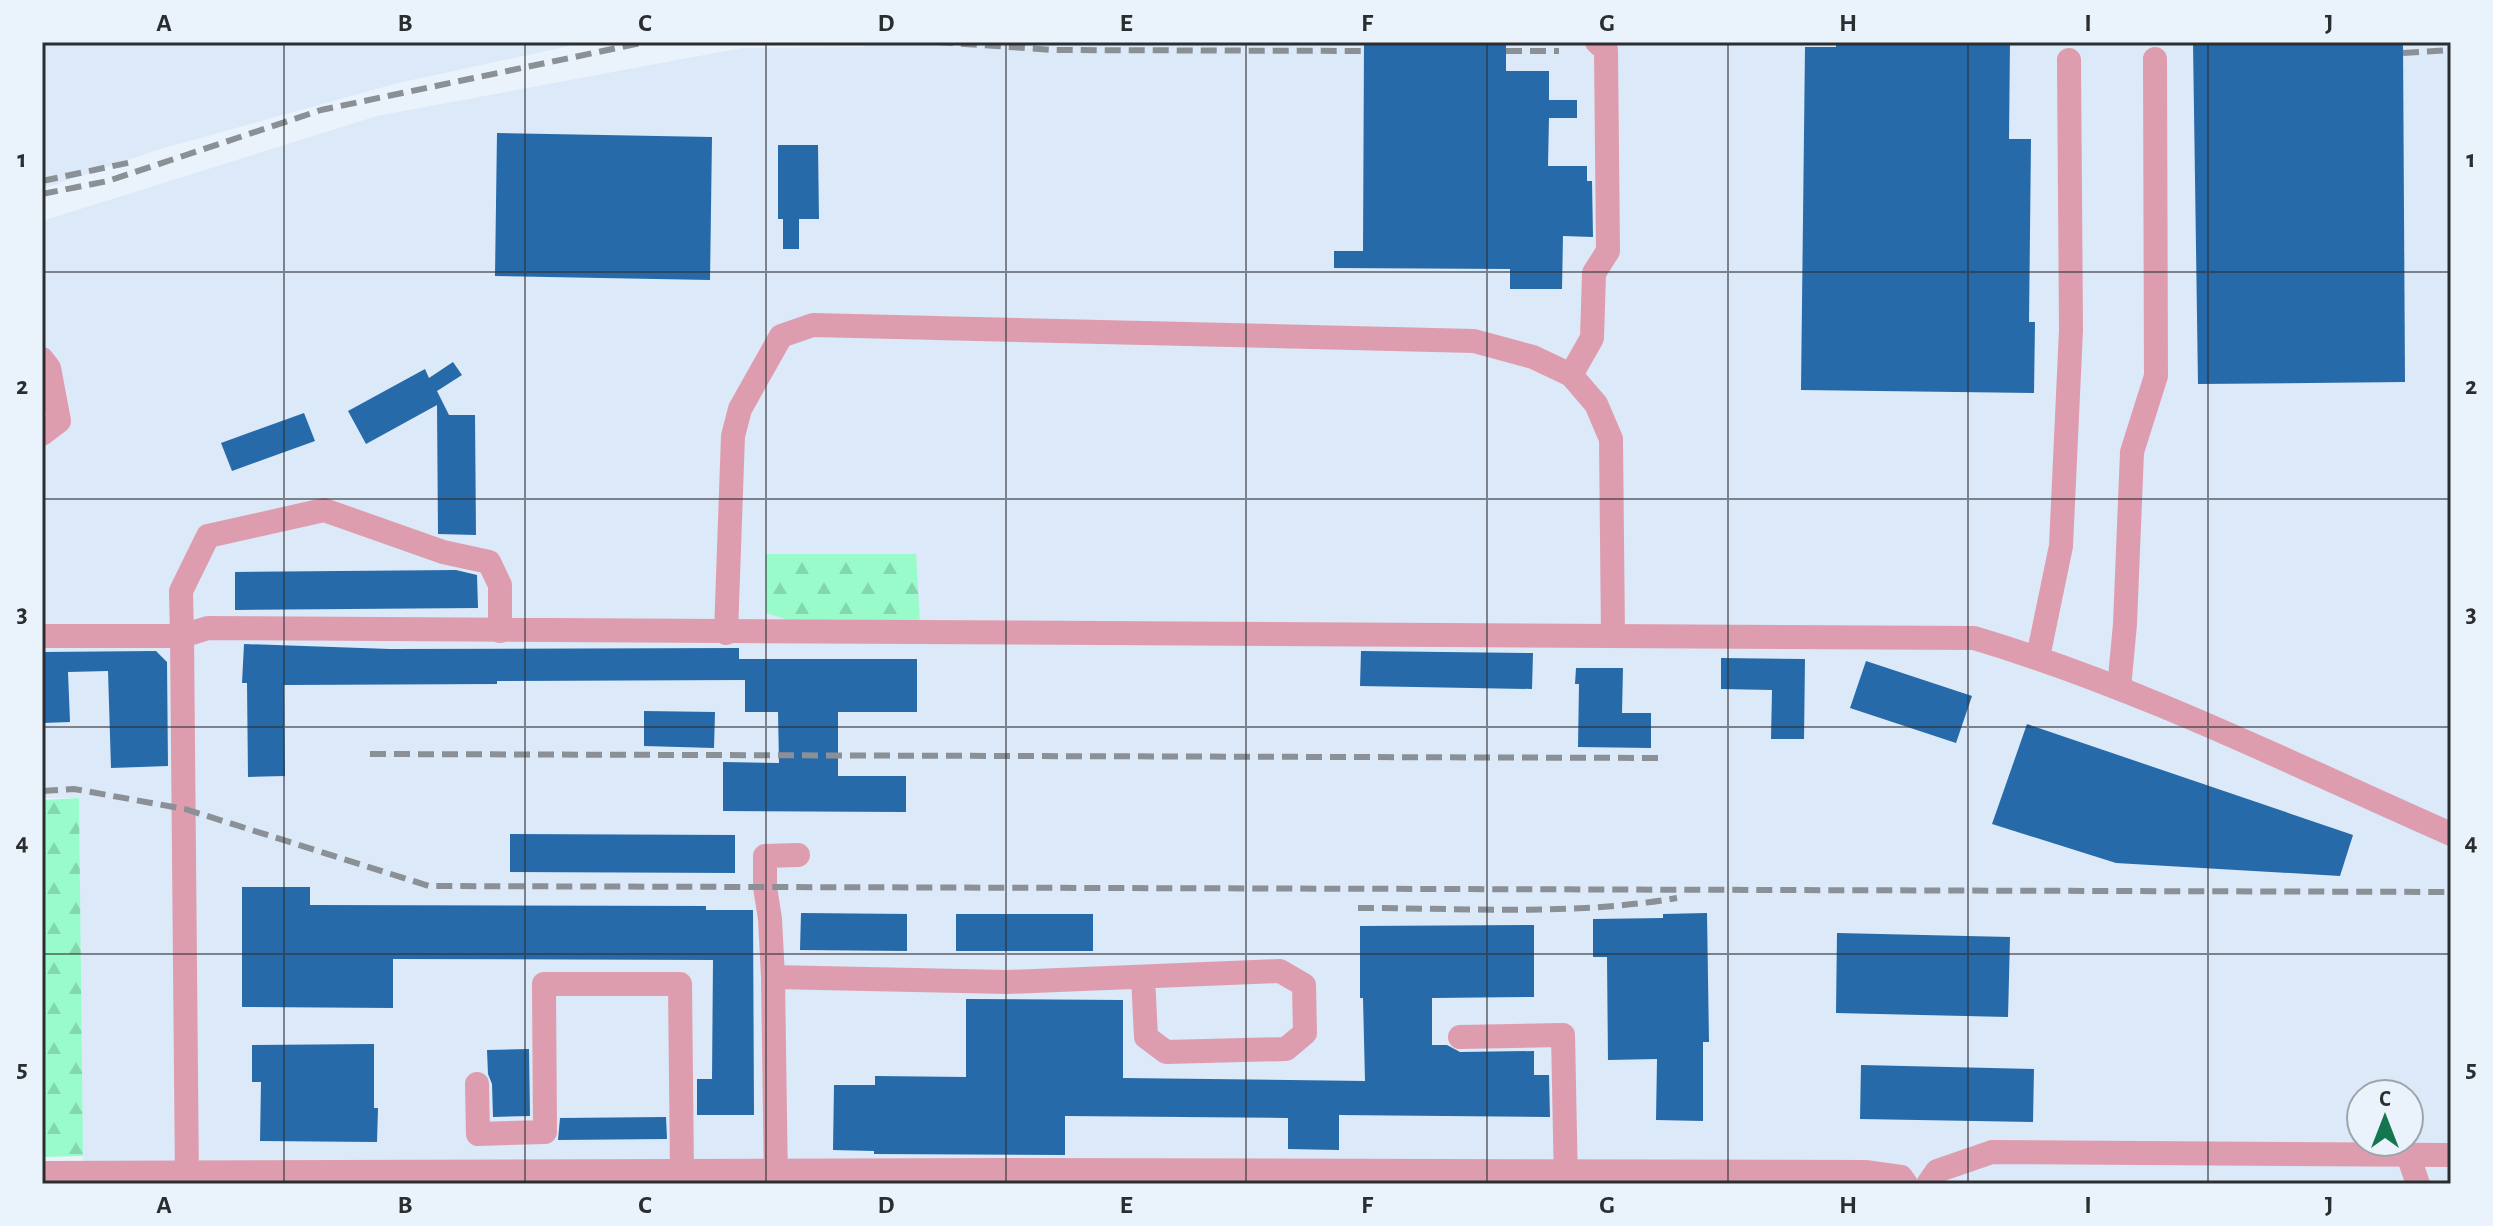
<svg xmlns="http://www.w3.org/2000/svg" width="2493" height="1226" font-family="'Alegreya Sans',sans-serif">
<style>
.built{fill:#dbe9f8;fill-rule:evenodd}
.forest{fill:url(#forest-firs)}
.building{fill:#276aa9}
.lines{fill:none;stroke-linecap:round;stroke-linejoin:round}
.minor{stroke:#de9daf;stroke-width:24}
.rail{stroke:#8a9096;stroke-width:6;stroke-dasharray:16 8;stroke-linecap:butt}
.grid{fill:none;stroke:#2b2e31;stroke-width:2;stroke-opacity:0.55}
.neatline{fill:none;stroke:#2b2e31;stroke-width:3}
.grid-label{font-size:26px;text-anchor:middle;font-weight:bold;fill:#2b2e31}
</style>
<defs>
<pattern id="forest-firs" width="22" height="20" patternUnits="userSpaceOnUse" patternTransform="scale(2)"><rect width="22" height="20" fill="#98fbc9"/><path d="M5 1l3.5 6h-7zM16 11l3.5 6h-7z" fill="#83d7ad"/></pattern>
</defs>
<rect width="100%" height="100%" fill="#eaf3fc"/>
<g class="built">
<polygon points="42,42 588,42 398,83 160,149 42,189"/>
<path d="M865,42H2451V1184H83L79,798H42V221L377,116L742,48L864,47ZM2361,1094H2409V1142H2361Z"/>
</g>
<g class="forest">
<polygon points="765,554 916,554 920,625 795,622 766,613"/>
<polygon points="79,798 83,1156 42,1157 42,800"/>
</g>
<g class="building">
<polygon points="1364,42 1506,42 1506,71 1549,71 1549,100 1577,100 1577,118 1549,118 1548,166 1587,166 1587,181 1592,181 1593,237 1563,236 1562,289 1510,289 1510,269 1334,268 1334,251 1363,251"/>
<polygon points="1836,42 2010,42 2009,139 2031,139 2029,322 2035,322 2034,393 1801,390 1805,47 1836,47"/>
<polygon points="2193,42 2403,42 2405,382 2198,384"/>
<polygon points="497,133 712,137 710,280 495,276"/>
<polygon points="778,145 818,145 819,219 799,219 799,249 783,249 783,219 778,219"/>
<polygon points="453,362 462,375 437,391 449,415 475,415 476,535 438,534 437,405 366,444 348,411 425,369 429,378"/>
<polygon points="304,413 315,441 232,471 221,443"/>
<polygon points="456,570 477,575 478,608 235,610 235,572"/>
<polygon points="244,644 390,649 739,648 739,659 917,659 917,712 838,712 838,776 906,776 906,812 723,811 723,762 779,763 778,712 745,712 745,680 497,681 497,684 284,685 285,776 248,777 247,683 242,683"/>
<polygon points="156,651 167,662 168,766 111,768 108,671 68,672 70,722 42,723 42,652"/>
<polygon points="1361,651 1533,653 1532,689 1360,686"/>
<polygon points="1721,658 1805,659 1804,739 1771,739 1772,690 1721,689"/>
<polygon points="1866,661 1972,696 1956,743 1850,708"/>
<polygon points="1576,668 1623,668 1622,713 1651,713 1651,748 1578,747 1579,684 1575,684"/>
<polygon points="644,711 715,712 714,748 644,746"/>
<polygon points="2027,724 2353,835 2340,876 2116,863 1992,824"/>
<polygon points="510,834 735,835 735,873 510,872"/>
<polygon points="242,887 310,887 310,905 706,906 706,910 753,910 754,1115 697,1115 697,1079 712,1079 713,960 393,959 393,1008 242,1007"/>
<polygon points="801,913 907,914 907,951 800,950"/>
<polygon points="1707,913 1709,1042 1703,1042 1703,1121 1656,1120 1657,1059 1608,1060 1607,957 1593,957 1593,919 1663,918 1663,914"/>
<rect x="956" y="914" width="137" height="37"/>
<polygon points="1534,925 1534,997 1432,998 1432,1045 1447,1045 1460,1052 1534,1051 1534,1075 1549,1075 1550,1117 1339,1115 1339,1150 1288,1149 1288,1118 1065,1116 1065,1155 874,1154 874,1151 833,1150 834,1085 875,1085 875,1076 966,1077 966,999 1123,1000 1123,1078 1365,1081 1363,998 1360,998 1360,926"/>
<polygon points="1837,933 2010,937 2008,1017 1836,1013"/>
<polygon points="374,1044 374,1108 378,1108 377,1142 260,1141 261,1082 252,1082 252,1045"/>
<polygon points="529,1049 530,1116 493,1117 492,1084 488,1074 487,1050"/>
<polygon points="1861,1065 2034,1069 2033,1122 1860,1119"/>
<polygon points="666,1117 667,1139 558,1140 560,1118"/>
</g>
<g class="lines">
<g class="minor">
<polyline points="42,359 49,368 59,421 42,434"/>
<polyline points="1571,375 1592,338 1594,273 1608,251 1606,50 1597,42"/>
<path d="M500,631V585L489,562L443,552L324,510L208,536L181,591L182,636L208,628C797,634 1386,635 1974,638C2139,687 2294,765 2451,834"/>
<polyline points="726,633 733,436 740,409 781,336 813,325 1474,341 1533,357 1571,375 1596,404 1611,439 1613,636"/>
<polyline points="42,636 182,636 187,1184"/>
<polyline points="2038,657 2061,546 2071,330 2069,60"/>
<polyline points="2119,688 2125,624 2132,452 2156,376 2155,59"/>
<polyline points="773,977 1008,982 1280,971 1304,985 1305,1033 1286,1049 1166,1052 1146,1037 1143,977"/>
<polyline points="1460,1037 1563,1035 1566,1184"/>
<polyline points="477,1084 478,1134 545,1132 544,984 680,984 682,1172"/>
<polyline points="2408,1155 2418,1184"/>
<polyline points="42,1173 1006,1170 1865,1172 1901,1177 1906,1184"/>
<polyline points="776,1184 773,977 770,919 765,887 765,856 798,855"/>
<polyline points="1928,1184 1937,1171 1992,1152 2451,1155"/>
</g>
<g class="rail">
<polyline points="937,42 1054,50 1364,51"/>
<polyline points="1506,51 1559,51"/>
<polyline points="2403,53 2451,50"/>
<polyline points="42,181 132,162"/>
<polyline points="42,194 108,181 321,110 646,42"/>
<polyline points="370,754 1665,758"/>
<polyline points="42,791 74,789 185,809 429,886 2451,892"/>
<path d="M1358,908C1464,908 1573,916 1677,898"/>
</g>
</g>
<path class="grid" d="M284,42V1184M525,42V1184M766,42V1184M1006,42V1184M1246,42V1184M1487,42V1184M1728,42V1184M1968,42V1184M2208,42V1184M42,272H2451M42,499H2451M42,727H2451M42,954H2451"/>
<rect width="2493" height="1226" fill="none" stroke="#eaf3fc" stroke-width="88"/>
<g transform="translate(2385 1118)"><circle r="38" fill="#eaf3fc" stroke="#9ea4ab" stroke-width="2"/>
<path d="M0-6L14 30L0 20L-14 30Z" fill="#13764e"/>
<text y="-12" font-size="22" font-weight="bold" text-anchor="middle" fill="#2b2e31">С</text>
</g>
<rect x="44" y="44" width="2405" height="1138" class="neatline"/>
<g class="grid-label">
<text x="164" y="31">A</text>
<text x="405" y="31">B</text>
<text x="645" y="31">C</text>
<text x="886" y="31">D</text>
<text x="1126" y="31">E</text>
<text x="1367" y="31">F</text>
<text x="1607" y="31">G</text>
<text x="1848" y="31">H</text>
<text x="2088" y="31">I</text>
<text x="2329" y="31">J</text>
<text x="22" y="167">1</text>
<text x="2471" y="167">1</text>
<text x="22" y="394">2</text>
<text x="2471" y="394">2</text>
<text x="22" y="622">3</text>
<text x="2471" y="622">3</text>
<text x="22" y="850">4</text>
<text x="2471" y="850">4</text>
<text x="22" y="1077">5</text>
<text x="2471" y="1077">5</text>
<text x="164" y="1213">A</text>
<text x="405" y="1213">B</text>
<text x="645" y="1213">C</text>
<text x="886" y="1213">D</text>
<text x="1126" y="1213">E</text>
<text x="1367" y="1213">F</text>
<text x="1607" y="1213">G</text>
<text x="1848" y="1213">H</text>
<text x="2088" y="1213">I</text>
<text x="2329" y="1213">J</text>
</g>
</svg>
